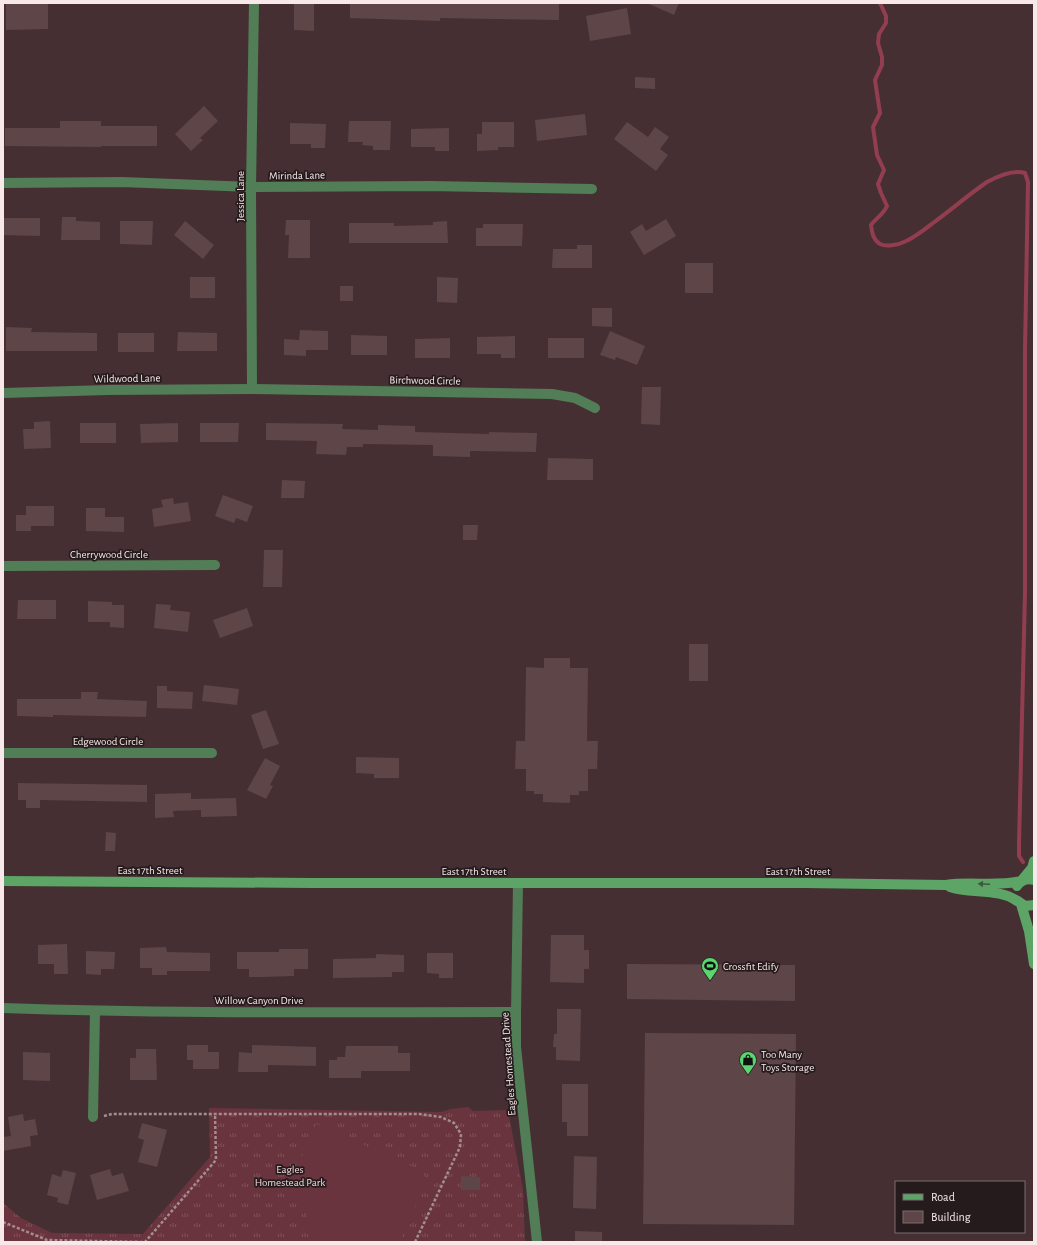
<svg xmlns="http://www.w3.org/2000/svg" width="1037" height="1245" font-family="'Alegreya Sans',sans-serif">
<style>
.grass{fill:url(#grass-tufts)}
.pitch{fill:#6a343e}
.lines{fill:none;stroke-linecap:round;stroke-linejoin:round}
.stream{stroke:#933e50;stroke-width:4}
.building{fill:#5d4548}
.path{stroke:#a28e91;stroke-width:2.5;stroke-dasharray:3 2;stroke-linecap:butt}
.minor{stroke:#517e56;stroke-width:10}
.secondary{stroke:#5ca566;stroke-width:10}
.oneway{fill:#3e593d}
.labels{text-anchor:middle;stroke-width:3.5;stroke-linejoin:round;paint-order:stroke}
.street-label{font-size:11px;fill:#f8e8ea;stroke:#251b1c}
.poi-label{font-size:11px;fill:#f8e8ea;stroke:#251b1c;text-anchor:start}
.park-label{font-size:11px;fill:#f3d9dc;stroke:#251b1c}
</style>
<defs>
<pattern id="grass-tufts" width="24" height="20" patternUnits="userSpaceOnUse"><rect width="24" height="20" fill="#6a343e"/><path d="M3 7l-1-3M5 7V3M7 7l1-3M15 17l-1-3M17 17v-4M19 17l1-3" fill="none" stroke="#80515a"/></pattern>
</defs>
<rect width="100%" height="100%" fill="#462f32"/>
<polygon class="grass" points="468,1107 473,1111 508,1110 523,1190 525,1242 3,1242 3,1203 21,1218 52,1233 143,1234 210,1157 209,1108 441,1112 451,1109"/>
<path class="pitch" d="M317,1124L422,1171L427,1181L399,1242H319C301,1213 294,1173 307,1140C309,1135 314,1129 317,1124Z"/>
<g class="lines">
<path class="stream" d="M880,3L886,16V23L879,34L878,43L882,57V65L875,80L880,113L873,127L877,155L884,170L878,184L881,193L887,206C883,215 877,217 871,225C872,232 873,240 880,244C886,247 898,245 904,242C914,238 924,230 933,223C951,210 968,195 987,182C998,176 1013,169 1025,173L1028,182L1025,349V592L1019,843V856L1023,862"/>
</g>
<g class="building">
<polygon points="48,3 48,29 6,30 6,4"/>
<polygon points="294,3 314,3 314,31 294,30"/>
<polygon points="350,3 559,3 559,20 440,18 440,21 350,18"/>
<polygon points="647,3 679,3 674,15"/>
<polygon points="627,8 631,34 590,41 586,16"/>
<polygon points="635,77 655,78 655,89 635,88"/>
<polygon points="204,106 218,121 200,138 203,140 191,151 175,134"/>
<polygon points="585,114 587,135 537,141 535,120"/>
<polygon points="60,121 101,121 101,126 157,126 157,146 101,146 101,147 5,146 5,128 60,128"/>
<polygon points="349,121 391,121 390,150 373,150 373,146 362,145 363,142 348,142"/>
<polygon points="482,122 514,122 514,147 498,147 498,150 477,151 477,134 482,134"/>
<polygon points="627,122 648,137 655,127 669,137 660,149 668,155 656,171 614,139"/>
<polygon points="290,123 326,124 325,148 311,148 311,144 290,144"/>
<polygon points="449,128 449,151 435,151 435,147 411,147 411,129"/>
<polygon points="62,217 76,217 76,221 100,222 100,240 61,240"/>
<polygon points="3,218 40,218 40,236 3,235"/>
<polygon points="666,219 676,236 644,255 630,232 642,224 646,231"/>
<polygon points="286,220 310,220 310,258 288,258 289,235 285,235"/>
<polygon points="120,221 153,221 152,245 120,244"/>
<polygon points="185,221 214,245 203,259 174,235"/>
<polygon points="447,221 448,243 349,243 349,223 394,223 394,226 433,225 433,222"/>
<polygon points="483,224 523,224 522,246 476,246 476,228 483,228"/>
<polygon points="577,245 592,245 592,268 552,268 553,249 577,249"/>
<rect x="685" y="263" width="28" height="30"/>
<rect x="190" y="277" width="25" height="21"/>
<polygon points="437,277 458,278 457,303 437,302"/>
<rect x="340" y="286" width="13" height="15"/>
<polygon points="592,308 612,308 612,327 592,326"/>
<polygon points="6,327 32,328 31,332 97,333 97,351 6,351"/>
<polygon points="300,330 328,331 328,350 306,350 306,356 284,355 284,339 299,340"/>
<polygon points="610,331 645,346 637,365 616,357 615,360 600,355"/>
<polygon points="178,332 217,333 217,351 177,351"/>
<rect x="118" y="333" width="36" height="19"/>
<polygon points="351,335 387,336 387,355 351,355"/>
<polygon points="515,336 515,358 501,358 501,354 477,354 477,337"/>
<polygon points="450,338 450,358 415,358 415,339"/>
<rect x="548" y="338" width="36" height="20"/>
<polygon points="642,387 661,387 660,425 641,424"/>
<polygon points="50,421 51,448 24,449 23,429 34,429 34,422"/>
<rect x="80" y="423" width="36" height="20"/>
<polygon points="178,423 178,442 141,443 140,424"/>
<polygon points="200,423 239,423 238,442 200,442"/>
<polygon points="266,423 343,424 342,429 378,430 378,425 415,426 415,432 489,434 489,432 537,433 536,452 470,451 470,457 433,456 433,445 363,444 363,447 347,447 346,455 316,454 317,441 266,440"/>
<polygon points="548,458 593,459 593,480 547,480"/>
<polygon points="282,480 305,481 304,498 281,498"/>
<polygon points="223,495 253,506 247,522 236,518 234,523 215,516"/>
<polygon points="173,498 174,504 188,502 191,521 154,527 152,509 163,507 161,500"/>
<polygon points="26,506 54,506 54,526 31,526 31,531 16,531 16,515 26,515"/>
<polygon points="86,508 105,508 105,517 124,517 124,532 86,531"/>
<polygon points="463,525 478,525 477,540 463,540"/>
<polygon points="264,550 283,550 282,587 263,587"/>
<polygon points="18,600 56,600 56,619 17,619"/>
<polygon points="88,601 112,602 112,605 124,605 124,628 110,627 110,622 88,622"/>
<polygon points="156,604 171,605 170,610 190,612 188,632 154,628"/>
<polygon points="247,608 253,626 220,638 213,620"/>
<rect x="689" y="644" width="19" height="37"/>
<polygon points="544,658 570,658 570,668 588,668 587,741 598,741 597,769 588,769 588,791 579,791 579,795 570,795 570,803 543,802 543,794 534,794 534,791 526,791 526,769 515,769 516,741 525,741 526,667 544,668"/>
<polygon points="204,685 239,689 237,705 202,701"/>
<polygon points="157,686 167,686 167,691 193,692 192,709 157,708"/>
<polygon points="81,692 98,692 97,699 147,701 146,717 53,715 53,717 17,716 17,699 81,699"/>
<polygon points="266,710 279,744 263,749 251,715"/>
<polygon points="356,757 399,758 399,778 374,778 374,774 356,773"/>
<polygon points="265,758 280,766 270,785 273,786 266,799 247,790"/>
<polygon points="18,783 147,785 147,802 40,800 40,808 26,808 26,800 18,800"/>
<polygon points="191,793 191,799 236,798 237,816 201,817 201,810 173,811 174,817 155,818 155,794"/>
<polygon points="106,832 116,833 115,851 105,851"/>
<polygon points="551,935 584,935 584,950 589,950 589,969 584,969 584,983 550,982"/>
<polygon points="67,944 68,974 54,974 54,964 38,964 38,945"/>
<polygon points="166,947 167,952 210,953 210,971 167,971 167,975 152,975 152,968 140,968 140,948"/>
<polygon points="279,949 308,949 308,969 294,969 294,976 263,977 249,977 249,969 237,969 237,952 279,952"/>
<polygon points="86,951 115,952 114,969 101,969 101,975 86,974"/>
<polygon points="427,953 453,953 453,978 439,978 439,974 427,973"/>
<polygon points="376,954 404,955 404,972 392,972 392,977 333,978 333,959 376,958"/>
<polygon points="627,964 795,965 795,1001 627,999"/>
<polygon points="557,1009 581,1009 580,1061 556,1060 556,1047 553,1047 554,1034 557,1034"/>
<polygon points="645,1033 796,1034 794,1225 643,1224"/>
<polygon points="187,1045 208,1045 208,1052 219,1052 219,1069 193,1069 193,1060 187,1060"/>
<polygon points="252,1045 316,1047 316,1066 268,1065 268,1072 238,1072 239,1052 252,1053"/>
<polygon points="346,1046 398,1046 398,1053 410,1053 410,1071 361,1071 361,1078 329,1078 329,1060 337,1060 337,1057 345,1057"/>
<polygon points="136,1049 156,1049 157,1080 130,1080 130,1058 136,1058"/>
<polygon points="23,1052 50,1053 50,1081 23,1080"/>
<polygon points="562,1084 588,1084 588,1136 567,1136 567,1122 562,1122"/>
<polygon points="23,1114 24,1121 35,1119 38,1135 30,1136 31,1146 3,1151 3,1137 11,1136 8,1117"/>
<polygon points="142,1123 167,1130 157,1167 138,1162 144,1140 138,1138"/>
<polygon points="574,1156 597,1157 596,1209 573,1208"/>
<polygon points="110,1169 112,1176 123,1173 129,1191 97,1200 90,1175"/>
<polygon points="63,1170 76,1173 68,1205 57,1202 58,1198 47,1195 52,1174 61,1177"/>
<polygon points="461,1176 480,1177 480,1190 461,1190"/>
<polygon points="575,1231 602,1232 602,1242 575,1242"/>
</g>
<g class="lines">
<g class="path">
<polyline points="104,1116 112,1114 419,1114 441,1117 454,1123 461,1134 460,1147 415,1242"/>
<polyline points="3,1222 47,1240 145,1242 216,1160 215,1114"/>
</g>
<g class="minor">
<polyline points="3,183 122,182 251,187 430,186 592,189"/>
<polyline points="252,389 251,187 254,3"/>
<polyline points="3,393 108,390 252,389 552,394 575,398 595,408"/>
<polyline points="3,566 215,565"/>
<polyline points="3,753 212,753"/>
<polyline points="518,883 516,1012 516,1047 537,1242"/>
<path d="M3,1008C174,1014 345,1012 516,1012"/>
<polyline points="93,1117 95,1011"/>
</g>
<g class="secondary">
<polyline points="1022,880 1032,868 1034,861"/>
<path d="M3,881L312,883H806L946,885C971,881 996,887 1021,881"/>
<path d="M1017,886C1021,880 1027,878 1034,880"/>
<path d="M950,887C970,894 1000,888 1017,901"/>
<polyline points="1018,901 1025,906 1034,905"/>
<polyline points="1021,904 1029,931 1034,964"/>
</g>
</g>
<defs><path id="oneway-solid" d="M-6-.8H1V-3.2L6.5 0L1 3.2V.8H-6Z"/></defs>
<use class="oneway" href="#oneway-solid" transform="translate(984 884) rotate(-178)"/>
<defs>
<symbol id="stadium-pin" viewBox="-11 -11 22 30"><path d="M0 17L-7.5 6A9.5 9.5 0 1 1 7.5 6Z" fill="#5ad56f" stroke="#251b1c"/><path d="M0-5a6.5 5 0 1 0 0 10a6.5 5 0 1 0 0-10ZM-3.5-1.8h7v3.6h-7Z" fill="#111"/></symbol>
<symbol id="shop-pin" viewBox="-11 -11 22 30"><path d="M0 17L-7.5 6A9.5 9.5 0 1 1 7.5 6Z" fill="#5ad56f" stroke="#251b1c"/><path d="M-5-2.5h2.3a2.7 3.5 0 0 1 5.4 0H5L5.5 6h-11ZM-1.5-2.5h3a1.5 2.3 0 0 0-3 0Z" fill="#111"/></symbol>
</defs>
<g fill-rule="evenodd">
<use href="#stadium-pin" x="700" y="956" width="20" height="27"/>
<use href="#shop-pin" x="738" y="1050" width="20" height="27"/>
</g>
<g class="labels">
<g class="street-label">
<text transform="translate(297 175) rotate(-1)" y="4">Mirinda Lane</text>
<text transform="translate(240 196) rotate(-90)" y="4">Jessica Lane</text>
<text transform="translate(127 378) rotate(-1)" y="4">Wildwood Lane</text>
<text transform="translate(425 380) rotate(1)" y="4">Birchwood Circle</text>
<text x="109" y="558">Cherrywood Circle</text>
<text x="108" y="745">Edgewood Circle</text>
<text x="150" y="874">East 17th Street</text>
<text x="474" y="875">East 17th Street</text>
<text x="798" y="875">East 17th Street</text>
<text x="259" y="1004">Willow Canyon Drive</text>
<text transform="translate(508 1064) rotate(-94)" y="4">Eagles Homestead Drive</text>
</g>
<g class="poi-label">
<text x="723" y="970">Crossfit Edify</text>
<text x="761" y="1058">Too Many<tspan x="761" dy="13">Toys Storage</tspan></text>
</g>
<g class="park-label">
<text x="290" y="1173">Eagles<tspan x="290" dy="13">Homestead Park</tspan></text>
</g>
</g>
<rect width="1037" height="1245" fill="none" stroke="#f8e8ea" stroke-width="8"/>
<rect x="895" y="1181" width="130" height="52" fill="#251b1c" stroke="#796d6e"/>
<rect x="903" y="1194" width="20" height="6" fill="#5ca566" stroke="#796d6e"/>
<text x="931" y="1201" font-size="12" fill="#f8e8ea">Road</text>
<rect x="903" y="1211" width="20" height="12" fill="#5d4548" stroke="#796d6e"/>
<text x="931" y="1221" font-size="12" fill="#f8e8ea">Building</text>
</svg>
